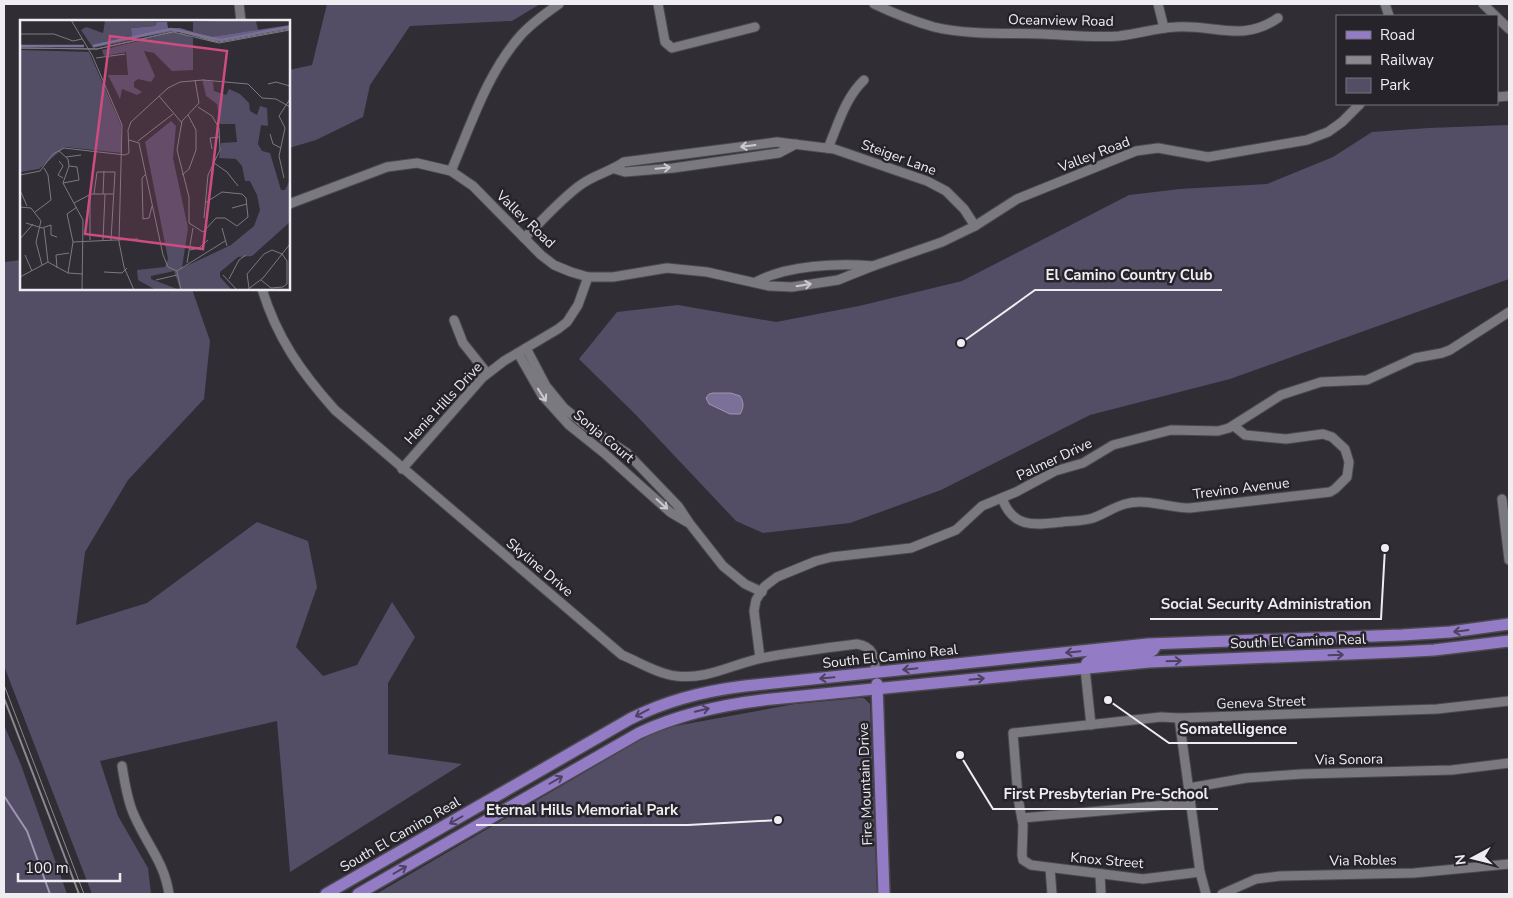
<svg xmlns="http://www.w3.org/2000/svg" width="1513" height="898" font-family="'Nunito Sans',sans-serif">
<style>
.green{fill:#534d66}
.water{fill:#7b7098;stroke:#9e96b3}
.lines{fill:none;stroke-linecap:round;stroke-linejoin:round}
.stream{stroke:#9e96b3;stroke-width:2}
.minor-casing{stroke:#4b4a4f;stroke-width:11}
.major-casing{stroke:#4b4a4f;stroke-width:14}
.minor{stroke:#7b7980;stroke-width:9}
.major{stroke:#947bc6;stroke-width:11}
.tram{stroke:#8b898e;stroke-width:1}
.rail{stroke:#8b898e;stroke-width:2}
.oneway{stroke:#cccacf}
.oneway2{stroke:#4c4261}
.labels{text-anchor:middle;stroke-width:5;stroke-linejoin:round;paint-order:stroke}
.street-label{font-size:14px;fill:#eeedf1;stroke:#26242a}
.inset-river{fill:none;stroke:#7b7098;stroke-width:2.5}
.inset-road{fill:none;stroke:#7c7a80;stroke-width:1}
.view{fill:#cd4d80;fill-opacity:0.15;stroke:#cd4d80;stroke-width:2.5}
.inset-edge{fill:none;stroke:#eeedf1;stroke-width:2.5}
.leader{fill:none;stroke:#eeedf1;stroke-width:2}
.callout-dot{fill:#eeedf1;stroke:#26242a;stroke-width:2}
.callout-label{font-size:15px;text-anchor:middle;font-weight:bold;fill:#eeedf1;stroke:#26242a;stroke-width:5;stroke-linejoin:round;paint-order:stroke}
</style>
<rect width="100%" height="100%" fill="#302e34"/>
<g class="green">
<polygon points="327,4 540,4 512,21 410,26 370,85 363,117 316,140 289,148 289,70 312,65"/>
<polygon points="1509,125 1509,279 1230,379 1090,415 941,490 850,523 763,533 736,521 635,414 579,359 617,312 678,305 776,322 859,306 962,281 1129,195 1180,189 1267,184 1333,157 1372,132 1428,128"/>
<polygon points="21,260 21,289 192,289 210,341 204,399 128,480 85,552 76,625 147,603 257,522 308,541 317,587 296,647 323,676 357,665 392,602 415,637 388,683 388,754 462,764 290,872 277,721 100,761 118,816 148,868 151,894 92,894 4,666 4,262"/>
<polygon points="859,698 864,698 870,704 877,894 376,894 659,729 795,704"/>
<polygon points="4,725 21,765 67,894 4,894"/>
</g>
<path class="water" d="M713,393H731L740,396C744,402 744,408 740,414H730L709,404L706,398L709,394Z"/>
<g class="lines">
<polyline class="stream" points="4,796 27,831 50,894"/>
<defs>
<g id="minor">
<polyline points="239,4 241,21"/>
<polyline points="658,4 665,42 672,48 755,27"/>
<path d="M874,4C893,13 913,21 934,27C966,35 1009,33 1043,34C1068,35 1094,38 1119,36C1138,34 1156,28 1175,27C1214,24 1242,43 1278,18"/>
<polyline points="1158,4 1164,28"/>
<polyline points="1385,4 1389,16"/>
<polyline points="1483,4 1509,29"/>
<polyline points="1497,97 1509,96"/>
<path d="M828,148C838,125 845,98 864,80"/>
<polyline points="615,169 625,172 673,168 779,153 796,144"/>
<path d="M451,171C471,125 487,73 521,35C532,23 546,13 559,4"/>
<polyline points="289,204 387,167 417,163 451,171 473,186 541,255 554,265 571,272 588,277 613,277 667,268 707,272 769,286 792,287 838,280 873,266 942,242 975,226 1017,199 1136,151 1158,148 1208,157 1307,140 1328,132 1342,122 1360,104"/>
<path d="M524,238C542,221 559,201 579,186C593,175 610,172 624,162L777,142L834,149L927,181L946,191L964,209L975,226"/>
<path d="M756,282C787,265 838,263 873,266"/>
<path d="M262,289C277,338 301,372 335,410L622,655C639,662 658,674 676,676C707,680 733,664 762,658C793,652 825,648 857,644C875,647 874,658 876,673"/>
<polyline points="454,320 463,343 487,373"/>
<polyline points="526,348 546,386 564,408 585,425 627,453 678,506 690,524 723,566 745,584 762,592"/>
<polyline points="518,353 542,395 569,425 604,453 670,512 687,522"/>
<polyline points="402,469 482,378 504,361 558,329 567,322 578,305 588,277"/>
<path d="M1002,498C1013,529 1035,525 1062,522C1072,521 1084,521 1093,518C1104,514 1114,507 1125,504C1146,498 1169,508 1190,508L1330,492L1335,489L1347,477L1349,462L1345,449L1332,437L1323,434L1286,439L1245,435L1234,426"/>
<polyline points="1502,499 1509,560"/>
<polyline points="760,658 754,611 756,600 764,587 777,577 816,561 832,557 911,548 956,530 982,506 1016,492 1055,471 1083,463 1113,445 1171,430 1218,431 1229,428 1281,395 1321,382 1367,380 1415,358 1442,353 1450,350 1509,312"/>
<polyline points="1085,668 1091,725"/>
<polyline points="1179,718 1200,872 1206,894"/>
<path d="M122,766C125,783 127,800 134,815C147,845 164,861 169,894"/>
<polyline points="1189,788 1246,778 1302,774 1452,770 1509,763"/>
<polyline points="1022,818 1190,803"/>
<polyline points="1050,868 1052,894"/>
<polyline points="1200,872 1143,879 1031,865 1023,860 1022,855 1023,825 1018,798 1013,733 1161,717 1179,718 1437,709 1509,701"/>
<polyline points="1100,874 1101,894"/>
<polyline points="1222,894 1256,879 1280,876 1414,873 1509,864"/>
</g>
<g id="major">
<polyline points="1085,668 1087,663 1091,660 1148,653 1153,650 1157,644"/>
<polyline points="877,684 884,894"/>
<path d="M326,894L630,719C667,700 704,691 745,686L1148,644L1402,635L1450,632L1509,624"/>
<path d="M358,894L639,733C682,713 725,704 772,699L1149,662L1397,652L1434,650L1509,641"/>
</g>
</defs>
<use href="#minor" class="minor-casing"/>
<use href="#major" class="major-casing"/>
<use href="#minor" class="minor"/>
<use href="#major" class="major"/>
<polyline class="tram" points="4,685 84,894"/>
<polyline class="rail" points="4,698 79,894"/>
</g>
<defs><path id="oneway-shaft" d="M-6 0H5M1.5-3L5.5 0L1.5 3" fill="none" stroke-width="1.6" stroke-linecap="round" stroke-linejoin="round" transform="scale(1.25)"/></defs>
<g class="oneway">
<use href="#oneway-shaft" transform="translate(748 146) rotate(173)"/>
<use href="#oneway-shaft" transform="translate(663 168) rotate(-5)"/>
<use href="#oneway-shaft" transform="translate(804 285) rotate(-9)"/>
<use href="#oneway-shaft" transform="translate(542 395) rotate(57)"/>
<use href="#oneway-shaft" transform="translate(662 504) rotate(42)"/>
</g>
<g class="oneway2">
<use href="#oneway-shaft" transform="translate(1461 631) rotate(173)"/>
<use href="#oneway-shaft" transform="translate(1073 652) rotate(174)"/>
<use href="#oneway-shaft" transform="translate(1336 655) rotate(-2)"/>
<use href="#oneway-shaft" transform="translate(1174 661) rotate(-2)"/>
<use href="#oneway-shaft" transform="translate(910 669) rotate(174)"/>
<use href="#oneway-shaft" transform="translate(827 678) rotate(175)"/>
<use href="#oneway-shaft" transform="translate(977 679) rotate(-6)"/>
<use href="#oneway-shaft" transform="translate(702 710) rotate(-14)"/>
<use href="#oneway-shaft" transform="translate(642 713) rotate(152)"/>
<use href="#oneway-shaft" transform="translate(556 780) rotate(-30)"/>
<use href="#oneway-shaft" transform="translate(456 820) rotate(150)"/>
<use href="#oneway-shaft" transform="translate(400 870) rotate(-30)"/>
</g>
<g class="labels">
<g class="street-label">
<text transform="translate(1061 20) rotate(1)" y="5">Oceanview Road</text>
<text transform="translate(1094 154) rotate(-21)" y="5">Valley Road</text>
<text transform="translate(899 157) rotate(20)" y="5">Steiger Lane</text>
<text transform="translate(526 219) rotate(44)" y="5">Valley Road</text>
<text transform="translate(443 403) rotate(-47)" y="5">Henie Hills Drive</text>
<text transform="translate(604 436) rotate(40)" y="5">Sonja Court</text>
<text transform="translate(1054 459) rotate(-25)" y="5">Palmer Drive</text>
<text transform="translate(1241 488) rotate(-7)" y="5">Trevino Avenue</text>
<text transform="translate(540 567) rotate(40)" y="5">Skyline Drive</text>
<text transform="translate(1298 641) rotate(-2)" y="5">South El Camino Real</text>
<text transform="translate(890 656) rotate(-6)" y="5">South El Camino Real</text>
<text transform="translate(1261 702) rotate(-2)" y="5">Geneva Street</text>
<text transform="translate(1349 759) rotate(-1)" y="5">Via Sonora</text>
<text transform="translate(865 784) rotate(-92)" y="5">Fire Mountain Drive</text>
<text transform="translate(400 834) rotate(-30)" y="5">South El Camino Real</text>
<text transform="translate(1107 860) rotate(5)" y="5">Knox Street</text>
<text transform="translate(1363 860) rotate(-1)" y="5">Via Robles</text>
</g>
</g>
<g transform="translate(20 20)">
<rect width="270" height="270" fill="#302e34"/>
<path d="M229,0L236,1L238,10L190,17L173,12V2ZM85,1L137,2L135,6L111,8L112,20L73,28L61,10L66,7L83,13ZM150,13H162L173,18V50L152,51L134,33L124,31L135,56L131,62L118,59L114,62V67L122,72L117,75L102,69L100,79L88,55H108L106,32L84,36L82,30ZM0,30L69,32L101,105L102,133L45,127L19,149L0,152ZM182,59L193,62L194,71L206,75L209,69L220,74L229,83L230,91L237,95L240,86L247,88L248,106L241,105L238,124L242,131L250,133L261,170H265L270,160V202L232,236L218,237L200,252V257L211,269H160L154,251L131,256V259L157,269H134L118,260L117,250L145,247L148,239L125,122L151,101L156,106L153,138L168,208L162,248L211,225L234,206L240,190L237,175L230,161H225L222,146L216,139L199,138L201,123L217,122L215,104H200L197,84L186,76Z" fill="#534d66"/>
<path d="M137,2H147L148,8H160L190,17L270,5V8L193,22L160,10L112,19L111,8L135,6Z" fill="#6a6087"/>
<path class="inset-river" d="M0,26H64M73,26L151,9L201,20L270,7"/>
<path class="inset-road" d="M51,0L72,35L102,105L99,222L104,247L114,270M0,14H34L53,21L62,19M0,28L77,29L153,12L199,23L270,10M0,28L77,29L157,11L199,22L270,9M76,38L105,34M175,60L179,83L162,101L157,130L169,177V203L183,212L196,198H205L217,206L228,197L226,178L222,174L202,172L185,183M248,64L256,62L270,66M139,76L162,103M178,87L192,96L199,108L200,130L188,155L184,198M250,114L253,124L261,128M109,120L119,123L143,235L148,247L157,251L161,270M118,121L153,94M192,129L190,118L199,117M39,131L48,139L49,146M105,135L109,133L108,110L111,102L148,68L160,62L183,60L228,64L242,78L256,79L270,87M46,137L61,135M39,141L43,146L38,155L43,158M194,143L207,152L218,166M126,154L122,158L123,199L129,198L132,186M0,155L20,151L33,134L44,128L105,135M162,155L169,149L176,130V110L168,95M264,158L259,136L265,108L259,96L270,79M43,163L63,200L62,270M43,163L59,160L57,147L49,146M43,163L49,146M0,170L7,186M74,174L77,152H95L91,220M83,174L84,151M54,183L71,174H94M0,187L11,188L21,201L16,222L22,245M212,188L227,184M15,192L31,180L28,155L24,148M6,203L22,208L31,205V215L37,217M24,208L28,242M202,208L207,226M0,219L13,204M70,220V175M83,220L85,174M53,222L118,219M53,222L47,194L57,187M170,230L179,228L188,220M5,235L12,251M167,243L173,208M37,248L36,235L49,233M157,251L205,221M84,252L102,253L107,248M48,253L53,222M203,255L217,270M0,257L28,242L48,253L63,254M209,259L219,240L226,235M136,260L157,255M229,268L227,254L244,234L252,230L262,234L267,241V264L263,267L251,268L241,260M227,270L243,258L270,224"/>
<path class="view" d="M90,16L207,31L183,229L65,214Z"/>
<rect width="270" height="270" class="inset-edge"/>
</g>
<path class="leader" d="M961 343L1035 290H1222M1385 548L1381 619H1150M1108 700L1169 743H1297M960 755L993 809H1218M778 820L688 825H476"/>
<g class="callout-dot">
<circle cx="961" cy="343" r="5"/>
<circle cx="1385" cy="548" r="5"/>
<circle cx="1108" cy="700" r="5"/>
<circle cx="960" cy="755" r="5"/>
<circle cx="778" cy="820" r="5"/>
</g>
<g class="callout-label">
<text x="1129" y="280">El Camino Country Club</text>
<text x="1266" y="609">Social Security Administration</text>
<text x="1233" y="734">Somatelligence</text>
<text x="1106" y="799">First Presbyterian Pre-School</text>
<text x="582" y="815">Eternal Hills Memorial Park</text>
</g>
<rect width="1513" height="898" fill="none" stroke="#eeedf1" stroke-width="10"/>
<rect x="1336" y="15" width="162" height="90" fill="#26242a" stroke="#76747a"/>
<rect x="1346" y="31" width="25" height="8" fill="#947bc6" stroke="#76747a"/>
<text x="1380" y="40" font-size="15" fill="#eeedf1">Road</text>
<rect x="1346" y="56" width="25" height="8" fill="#8b898e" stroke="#76747a"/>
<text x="1380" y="65" font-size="15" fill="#eeedf1">Railway</text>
<rect x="1346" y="78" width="25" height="15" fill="#534d66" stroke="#76747a"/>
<text x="1380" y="90" font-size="15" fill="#eeedf1">Park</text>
<g transform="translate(1473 858) rotate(263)" stroke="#26242a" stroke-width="4" paint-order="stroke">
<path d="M0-4L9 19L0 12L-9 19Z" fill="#eeedf1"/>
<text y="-8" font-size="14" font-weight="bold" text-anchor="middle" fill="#eeedf1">N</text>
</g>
<path d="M18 873v8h102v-8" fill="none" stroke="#eeedf1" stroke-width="2.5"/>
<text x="25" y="873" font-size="15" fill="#eeedf1" stroke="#26242a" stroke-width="4" paint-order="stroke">100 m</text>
</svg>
